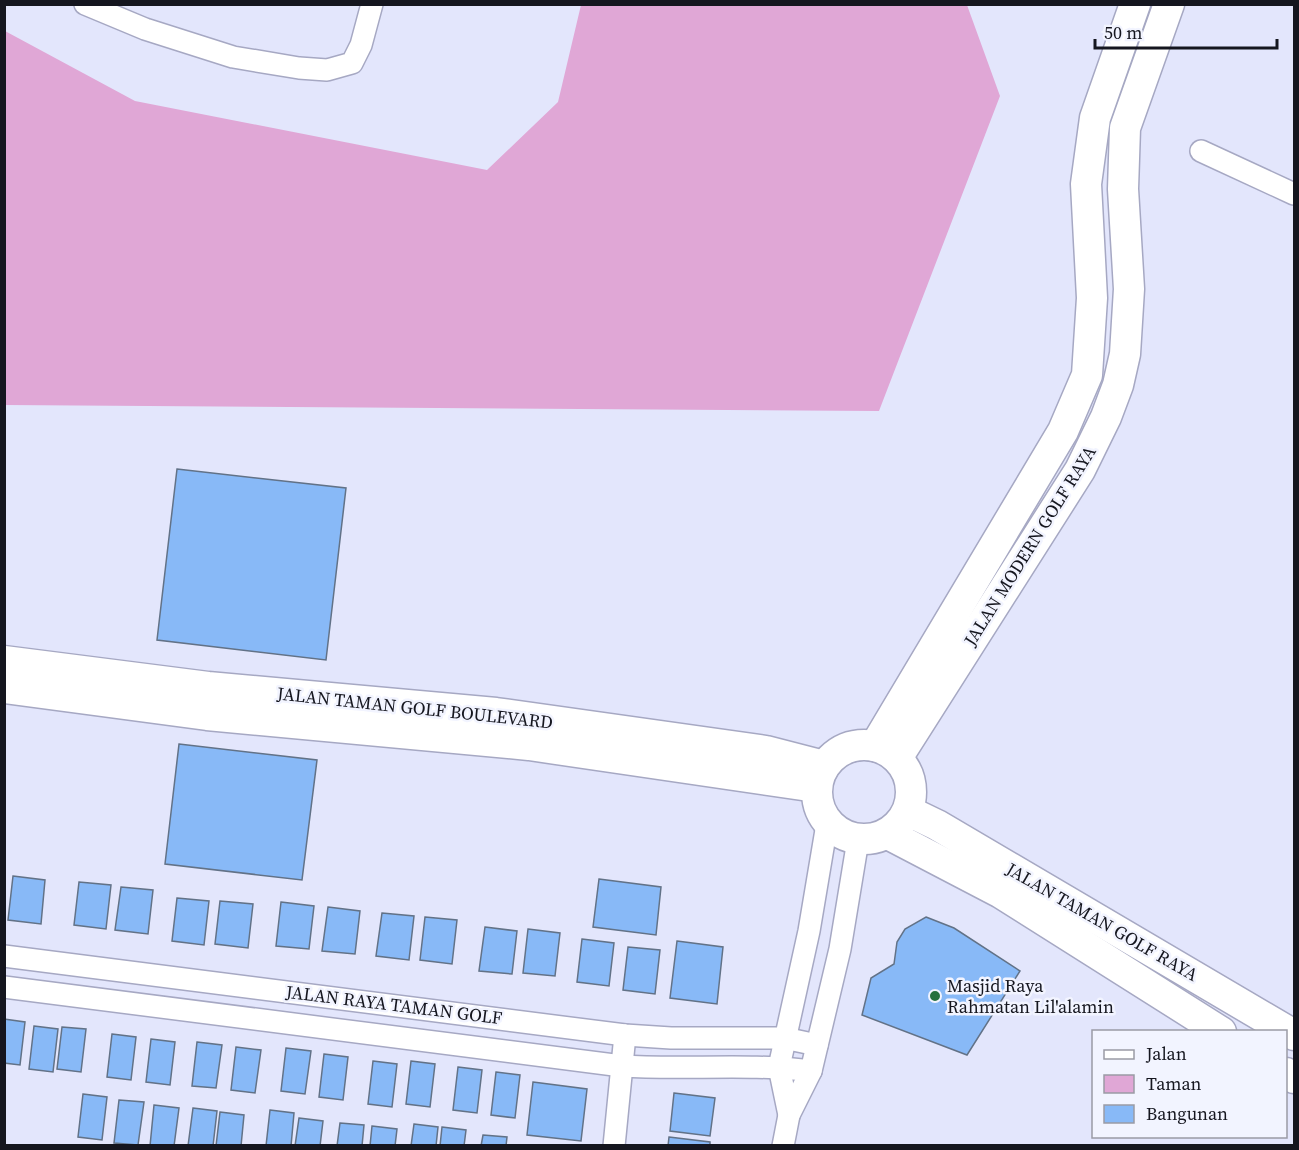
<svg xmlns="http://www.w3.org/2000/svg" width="1299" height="1150" font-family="'Source Serif 4',serif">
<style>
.green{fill:#e0a7d6}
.building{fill:#88b9f7;stroke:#627287;stroke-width:1.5}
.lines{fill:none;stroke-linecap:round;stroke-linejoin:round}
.street-casing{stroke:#a6a8c3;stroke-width:24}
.secondary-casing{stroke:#a6a8c3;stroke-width:33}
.street{stroke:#fff;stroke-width:21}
.secondary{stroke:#fff;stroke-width:30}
.poi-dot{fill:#25703e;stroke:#f2f4ff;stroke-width:2}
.labels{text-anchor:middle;stroke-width:5;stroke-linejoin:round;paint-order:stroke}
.street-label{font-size:18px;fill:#15161f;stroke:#f2f4ff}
.poi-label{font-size:18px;fill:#15161f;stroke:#f2f4ff;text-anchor:start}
</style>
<rect width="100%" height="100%" fill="#e3e6fc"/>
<polygon class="green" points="581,5 967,5 1000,96 879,411 5,405 5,31 135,101 487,170 558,102"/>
<g class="building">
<polygon points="177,469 346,488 326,660 157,640"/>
<polygon points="179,744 317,760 302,880 165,864"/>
<polygon points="13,876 45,880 41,924 8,920"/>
<polygon points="599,879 661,887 656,935 593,927"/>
<polygon points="79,882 111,885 106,929 74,925"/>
<polygon points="121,887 153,890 148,934 115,930"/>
<polygon points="177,898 209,901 204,945 172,941"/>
<polygon points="220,901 253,904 248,948 215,944"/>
<polygon points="281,902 314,906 309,949 276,946"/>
<polygon points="328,907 360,911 355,954 322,951"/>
<polygon points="382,913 414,916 409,960 376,956"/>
<polygon points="425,917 457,920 452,964 420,960"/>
<polygon points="926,917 954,928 1020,971 967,1055 862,1015 871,978 894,964 897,942 905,929"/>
<polygon points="485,927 517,931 512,974 479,971"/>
<polygon points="528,929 560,933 555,976 523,973"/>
<polygon points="582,939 614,943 609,986 577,982"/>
<polygon points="677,941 723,947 717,1004 670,998"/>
<polygon points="628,947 660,950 655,994 623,990"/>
<polygon points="4,1019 25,1022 20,1065 4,1063"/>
<polygon points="34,1026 58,1029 53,1072 29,1069"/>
<polygon points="62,1027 86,1029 81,1072 57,1069"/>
<polygon points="112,1034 136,1037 131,1080 107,1077"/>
<polygon points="151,1039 175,1042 170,1085 146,1082"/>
<polygon points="197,1042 222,1045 216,1088 192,1086"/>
<polygon points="236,1047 261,1050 255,1093 231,1090"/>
<polygon points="286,1048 311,1051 305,1094 281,1091"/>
<polygon points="324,1054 348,1057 343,1100 319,1097"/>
<polygon points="373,1061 397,1064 392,1107 368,1104"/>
<polygon points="411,1061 435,1064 430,1107 406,1104"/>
<polygon points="458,1067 482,1070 477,1113 453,1110"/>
<polygon points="496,1072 520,1075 515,1118 491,1115"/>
<polygon points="533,1082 587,1089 581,1141 527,1135"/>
<polygon points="674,1093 715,1098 710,1136 670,1131"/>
<polygon points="83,1094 107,1097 102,1140 78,1137"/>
<polygon points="119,1100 144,1102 138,1145 114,1143"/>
<polygon points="154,1105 179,1108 174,1146 150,1146"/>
<polygon points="193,1108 217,1111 213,1146 188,1146"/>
<polygon points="270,1110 294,1113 291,1146 266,1146"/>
<polygon points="220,1112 244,1115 241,1146 216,1146"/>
<polygon points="299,1118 323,1121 320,1146 295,1146"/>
<polygon points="340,1123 364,1125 362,1146 337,1146"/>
<polygon points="414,1124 438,1127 436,1146 411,1146"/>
<polygon points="372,1126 397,1129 395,1146 370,1146"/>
<polygon points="442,1127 466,1130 464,1146 440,1146"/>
<polygon points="483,1135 507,1137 506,1146 481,1146"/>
<polygon points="669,1137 710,1142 710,1146 668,1146"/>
</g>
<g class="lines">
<defs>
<g id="street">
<polyline points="85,4 145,29 233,57 299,68 327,70 352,63 361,45 372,4"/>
<polyline points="1201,151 1294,194"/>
<polyline points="4,956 625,1035 671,1038 784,1038 817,1045"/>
<path d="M4,987L622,1066C685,1070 749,1063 811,1071"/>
<polyline points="789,1115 779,1067 809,931 827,824"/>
<polyline points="614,1146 625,1035"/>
<polyline points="783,1146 789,1115 811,1071 840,949 858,840"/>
</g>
<g id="secondary">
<polyline points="4,661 208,687 496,713 766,751 824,766"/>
<polyline points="4,688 207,715 529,745 816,787"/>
<circle cx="864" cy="792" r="47"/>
<polyline points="875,746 1063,431 1087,375 1092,298 1086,184 1095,118 1135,4"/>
<polyline points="897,758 1080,470 1106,417 1118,385 1125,354 1129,289 1123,189 1125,128 1169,4"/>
<polyline points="908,811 937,825 1294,1035"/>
<polyline points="888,834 1001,893 1221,1032"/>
<polyline points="1286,1073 1294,1078"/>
</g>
</defs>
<use href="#street" class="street-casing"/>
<use href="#secondary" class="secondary-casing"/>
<use href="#street" class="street"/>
<use href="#secondary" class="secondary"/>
</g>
<circle class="poi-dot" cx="935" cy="996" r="6"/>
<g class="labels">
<g class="street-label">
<text transform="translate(1030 546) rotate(-58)" y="6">JALAN MODERN GOLF RAYA</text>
<text transform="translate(415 708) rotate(6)" y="6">JALAN TAMAN GOLF BOULEVARD</text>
<text transform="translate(1102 922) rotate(30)" y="6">JALAN TAMAN GOLF RAYA</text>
<text transform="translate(394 1005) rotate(7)" y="6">JALAN RAYA TAMAN GOLF</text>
</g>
<g class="poi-label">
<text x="947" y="992">Masjid Raya<tspan x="947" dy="21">Rahmatan Lil'alamin</tspan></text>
</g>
</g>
<rect width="1299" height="1150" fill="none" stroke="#15161f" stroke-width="12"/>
<rect x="1092" y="1030" width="195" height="108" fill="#f2f4ff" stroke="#9a9ba5" stroke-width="1.5"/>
<rect x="1104" y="1050" width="30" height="9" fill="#ffffff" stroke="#9a9ba5" stroke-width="1.5"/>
<text x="1146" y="1060" font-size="18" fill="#15161f">Jalan</text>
<rect x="1104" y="1075" width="30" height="18" fill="#e0a7d6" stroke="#9a9ba5" stroke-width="1.5"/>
<text x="1146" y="1090" font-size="18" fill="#15161f">Taman</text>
<rect x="1104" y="1105" width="30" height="18" fill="#88b9f7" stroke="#9a9ba5" stroke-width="1.5"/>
<text x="1146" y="1120" font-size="18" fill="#15161f">Bangunan</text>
<path d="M1095 39v9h182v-9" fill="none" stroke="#15161f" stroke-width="3"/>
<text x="1104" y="39" font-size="18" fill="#15161f" stroke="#f2f4ff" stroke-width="4.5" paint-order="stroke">50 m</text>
</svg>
